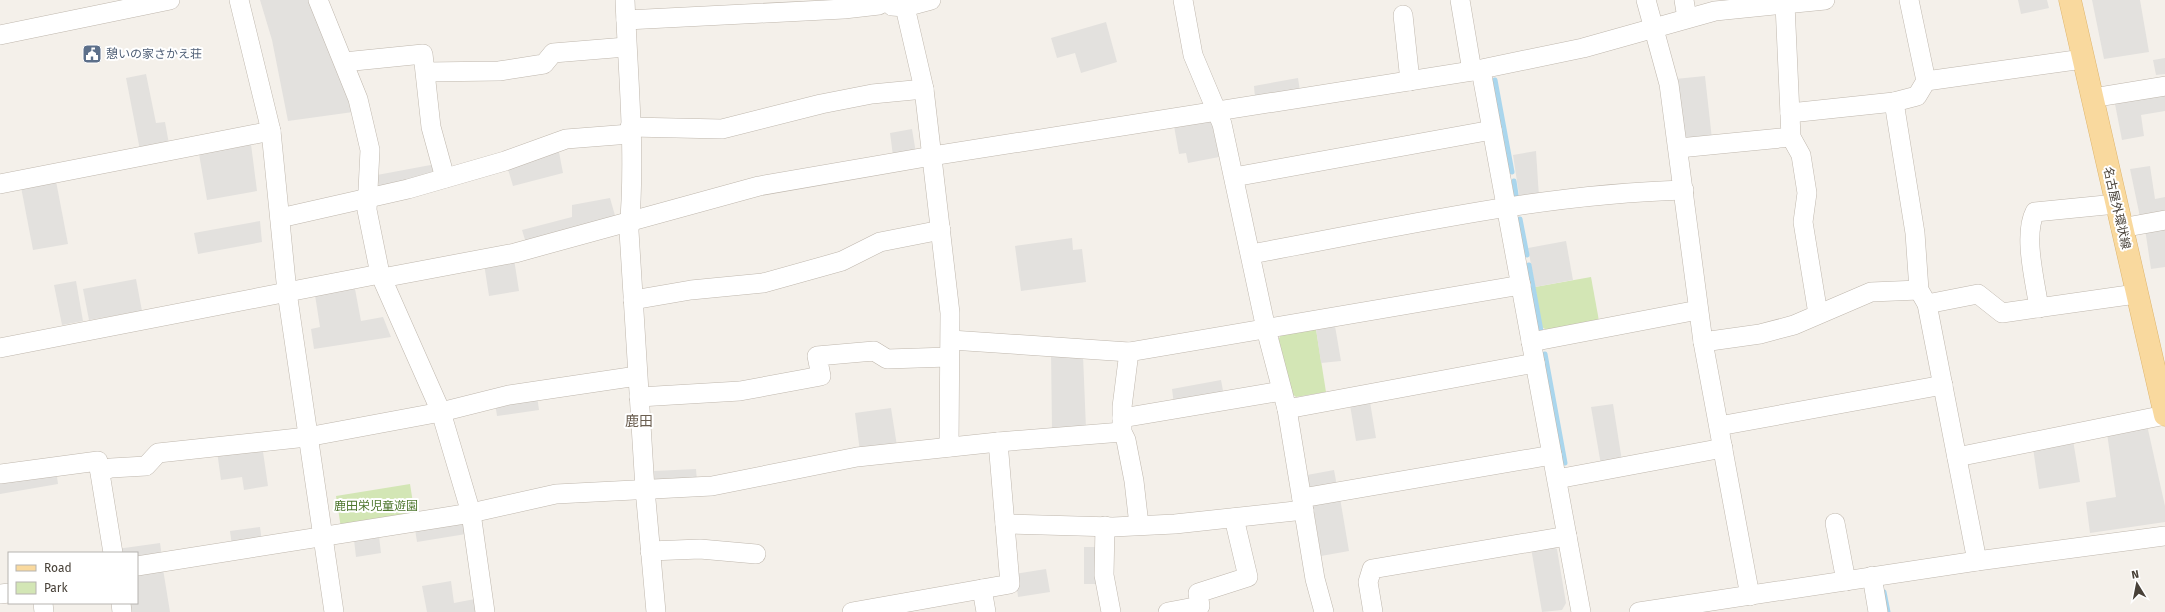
<svg xmlns="http://www.w3.org/2000/svg" width="2165" height="612" font-family="'Fira Sans','Noto Sans JP',sans-serif">
<style>
.green{fill:#d3e6b5}
.parking{fill:#e3e1de}
.lines{fill:none;stroke-linecap:round;stroke-linejoin:round}
.stream{stroke:#aad6ed;stroke-width:5}
.minor-casing{stroke:#bfb7ad;stroke-width:20}
.major-casing{stroke:#deb56e;stroke-width:23}
.minor{stroke:#fff;stroke-width:19}
.major{stroke:#f9d99e;stroke-width:22}
.labels{text-anchor:middle;stroke-width:4;stroke-linejoin:round;paint-order:stroke}
.service-label{font-size:12px;fill:#4e5e75;stroke:#fff;text-anchor:start}
.street-label{font-size:12px;fill:#484138;stroke:#fff}
.park-label{font-size:12px;fill:#4e772e;stroke:#fff}
.quarter-label{font-size:14px;fill:#6a5e50;stroke:#fff}
</style>
<rect width="100%" height="100%" fill="#f4f0ea"/>
<g class="green">
<polygon points="1591,277 1599,321 1548,331 1542,327 1535,287"/>
<polygon points="1316,329 1326,392 1296,397 1291,393 1278,340 1281,335"/>
<polygon points="410,484 415,516 341,528 336,496"/>
</g>
<g class="parking">
<polygon points="260,0 311,0 353,112 288,121 272,40"/>
<polygon points="2018,0 2047,0 2049,8 2021,14"/>
<polygon points="2092,0 2140,0 2149,52 2104,59"/>
<polygon points="1106,22 1117,62 1081,73 1075,53 1057,58 1051,38"/>
<polygon points="2165,58 2165,74 2156,75 2153,60"/>
<polygon points="146,74 156,123 165,122 169,144 140,150 126,78"/>
<polygon points="1705,76 1712,139 1685,141 1675,79"/>
<polygon points="1298,78 1300,91 1255,98 1254,86"/>
<polygon points="2165,91 2165,111 2141,115 2144,136 2122,140 2114,99"/>
<polygon points="1209,119 1212,122 1219,157 1188,163 1186,153 1179,154 1174,126"/>
<polygon points="912,129 916,153 893,156 890,133"/>
<polygon points="251,144 257,191 207,200 199,154"/>
<polygon points="558,147 563,173 513,186 507,166"/>
<polygon points="1536,151 1539,197 1524,199 1519,195 1513,155"/>
<polygon points="436,164 438,172 379,187 377,175"/>
<polygon points="2150,166 2155,199 2165,197 2165,212 2140,217 2130,169"/>
<polygon points="56,181 68,244 33,250 21,187"/>
<polygon points="610,198 616,219 526,243 522,230 572,217 572,205"/>
<polygon points="260,221 262,242 198,254 194,233"/>
<polygon points="2165,226 2165,267 2151,269 2145,229"/>
<polygon points="1072,238 1073,250 1082,249 1086,282 1021,291 1015,246"/>
<polygon points="1566,241 1573,280 1535,287 1528,248"/>
<polygon points="514,259 519,291 489,296 484,264"/>
<polygon points="136,279 142,311 89,320 83,289"/>
<polygon points="76,281 83,321 62,325 54,285"/>
<polygon points="355,289 361,321 383,317 391,337 314,349 311,329 320,327 315,295"/>
<polygon points="1335,326 1341,361 1321,363 1316,329"/>
<polygon points="1051,352 1083,355 1086,429 1052,432"/>
<polygon points="1221,380 1224,396 1174,405 1172,389"/>
<polygon points="537,395 539,410 497,416 495,403"/>
<polygon points="1369,396 1376,438 1356,441 1349,399"/>
<polygon points="1613,404 1622,461 1601,465 1591,407"/>
<polygon points="891,408 897,446 860,452 855,413"/>
<polygon points="2147,425 2165,506 2165,522 2090,533 2086,502 2116,497 2107,433"/>
<polygon points="2073,440 2080,482 2039,489 2033,448"/>
<polygon points="262,445 268,486 244,490 242,477 221,480 217,451"/>
<polygon points="56,469 58,484 0,494 0,478"/>
<polygon points="696,469 697,481 655,484 654,471"/>
<polygon points="1334,470 1337,486 1310,488 1307,475"/>
<polygon points="1340,498 1349,551 1321,556 1313,506 1315,502"/>
<polygon points="465,522 466,534 417,542 415,529"/>
<polygon points="260,527 262,542 232,546 230,531"/>
<polygon points="379,536 381,553 356,557 354,540"/>
<polygon points="160,543 162,557 137,560 137,553 118,553 117,549"/>
<polygon points="1550,545 1557,549 1566,603 1562,610 1542,612 1531,548"/>
<polygon points="1084,547 1099,547 1098,584 1084,584"/>
<polygon points="163,569 170,612 128,612 126,603 137,603 137,573"/>
<polygon points="1046,569 1050,592 1018,597 1015,574"/>
<polygon points="451,581 454,603 475,599 477,612 427,612 422,586"/>
</g>
<g class="lines">
<g class="stream">
<polyline points="1495,80 1512,172"/>
<polyline points="1514,181 1517,201"/>
<polyline points="1520,219 1527,255"/>
<polyline points="1529,265 1541,331"/>
<polyline points="1545,354 1565,463"/>
<polyline points="1884,592 1888,612"/>
</g>
<defs>
<g id="minor">
<polyline points="239,0 271,131 287,292 334,612"/>
<polyline points="318,0 358,99 370,150 367,210 380,274 441,412 471,513 485,612"/>
<path d="M625,0C628,76 636,155 629,231L645,489L656,612"/>
<polyline points="1183,0 1193,55 1222,124 1266,329 1287,409 1315,579 1324,612"/>
<polyline points="1460,0 1472,71"/>
<polyline points="1646,0 1669,84 1703,342 1750,596"/>
<polyline points="1684,0 1687,18"/>
<polyline points="1785,4 1791,137 1801,155 1807,193 1803,222 1818,314"/>
<polyline points="892,6 905,7 931,0"/>
<polyline points="905,7 924,89 950,313 949,447"/>
<polyline points="1403,15 1410,81"/>
<polyline points="626,20 844,9 879,5"/>
<polyline points="0,35 170,0"/>
<polyline points="344,62 423,54 431,127 445,178"/>
<polyline points="1481,70 1581,612"/>
<polyline points="426,72 499,71 544,64 553,53 626,47"/>
<polyline points="1926,81 2083,59"/>
<polyline points="2092,98 2165,86"/>
<polyline points="1894,102 1915,233 1919,290 1927,304 1977,561"/>
<polyline points="1790,113 1894,102 1917,96 1926,81 1909,0"/>
<polyline points="630,127 722,129 821,104 872,94 924,89"/>
<polyline points="1679,148 1791,137"/>
<polyline points="1234,177 1492,130"/>
<polyline points="0,184 271,131"/>
<polyline points="280,218 408,189 505,161 566,139 630,134"/>
<polyline points="2121,228 2165,220"/>
<path d="M1251,254C1394,228 1538,194 1684,190"/>
<polyline points="382,278 515,253 759,186 932,156 1472,71 1583,48 1715,11 1825,0"/>
<polyline points="633,300 691,290 763,283 842,261 880,242 941,230"/>
<polyline points="1927,304 1978,294 2002,313 2136,294"/>
<path d="M2039,308C2035,281 2023,235 2035,212L2116,204"/>
<polyline points="951,340 1129,352 1521,285"/>
<polyline points="1531,342 1698,310"/>
<polyline points="1703,342 1760,334 1794,325 1871,292 1919,290"/>
<polyline points="0,348 380,274"/>
<polyline points="1129,352 1122,407 1122,432 1126,440 1134,481 1139,525"/>
<polyline points="639,397 740,391 821,376 817,356 874,351 887,359 949,357"/>
<polyline points="1287,409 1535,363"/>
<polyline points="1122,418 1282,391"/>
<polyline points="1719,426 1943,385"/>
<polyline points="1957,457 2165,415"/>
<polyline points="100,471 111,468 146,466 158,453 307,437 441,412 509,395 637,376"/>
<polyline points="0,474 98,461 113,553"/>
<polyline points="1557,479 1723,448"/>
<polyline points="1302,498 1552,455"/>
<polyline points="1835,523 1846,581"/>
<polyline points="1005,524 1113,527 1175,524 1304,510"/>
<polyline points="1105,526 1104,575 1111,612"/>
<polyline points="650,551 700,549 756,554"/>
<polyline points="137,566 471,513 556,494 712,486 857,457 998,442 1122,432"/>
<polyline points="1872,576 1878,612"/>
<polyline points="982,589 986,612"/>
<polyline points="0,594 9,593"/>
<polyline points="43,603 44,612"/>
<polyline points="121,603 122,612"/>
<polyline points="852,612 1010,584 998,442"/>
<polyline points="1168,612 1200,606 1198,593 1248,577 1234,518"/>
<polyline points="1373,612 1368,582 1372,569 1567,536"/>
<polyline points="1639,612 1977,561 2165,536"/>
</g>
<polyline id="major" points="2070,0 2165,415"/>
</defs>
<use href="#minor" class="minor-casing"/>
<use href="#major" class="major-casing"/>
<use href="#minor" class="minor"/>
<use href="#major" class="major"/>
</g>
<defs>
<symbol id="civic-square" viewBox="-11 -11 22 22"><rect x="-9" y="-9" width="18" height="18" rx="4" fill="#5c6f8a" stroke="#fff"/><path d="M-.6-6.5H3V-4.5H.6V-3L4-1V1h2V6H-6V1h2V-1L-.6-3ZM-1.2 2.5V6h2.4V2.5Z" fill="#fff"/></symbol>
</defs>
<g fill-rule="evenodd">
<use href="#civic-square" x="81" y="43" width="22" height="22"/>
</g>
<g class="labels">
<g class="service-label">
<text x="106" y="58">憩いの家さかえ荘</text>
</g>
<g class="street-label">
<text transform="translate(2117 208) rotate(77)" y="4">名古屋外環状線</text>
</g>
<g class="park-label">
<text x="376" y="510">鹿田栄児童遊園</text>
</g>
<g class="quarter-label">
<text x="639" y="426">鹿田</text>
</g>
</g>
<rect x="8" y="552" width="130" height="52" fill="#ffffff" stroke="#b6b3af"/>
<rect x="16" y="565" width="20" height="6" fill="#f9d99e" stroke="#b6b3af"/>
<text x="44" y="572" font-size="12" fill="#484138">Road</text>
<rect x="16" y="582" width="20" height="12" fill="#d3e6b5" stroke="#b6b3af"/>
<text x="44" y="592" font-size="12" fill="#484138">Park</text>
<g transform="translate(2137 584) rotate(350)" stroke="#ffffff" stroke-width="3" paint-order="stroke">
<path d="M0-3L7 15L0 10L-7 15Z" fill="#484138"/>
<text y="-6" font-size="11" font-weight="bold" text-anchor="middle" fill="#484138">N</text>
</g>
</svg>
